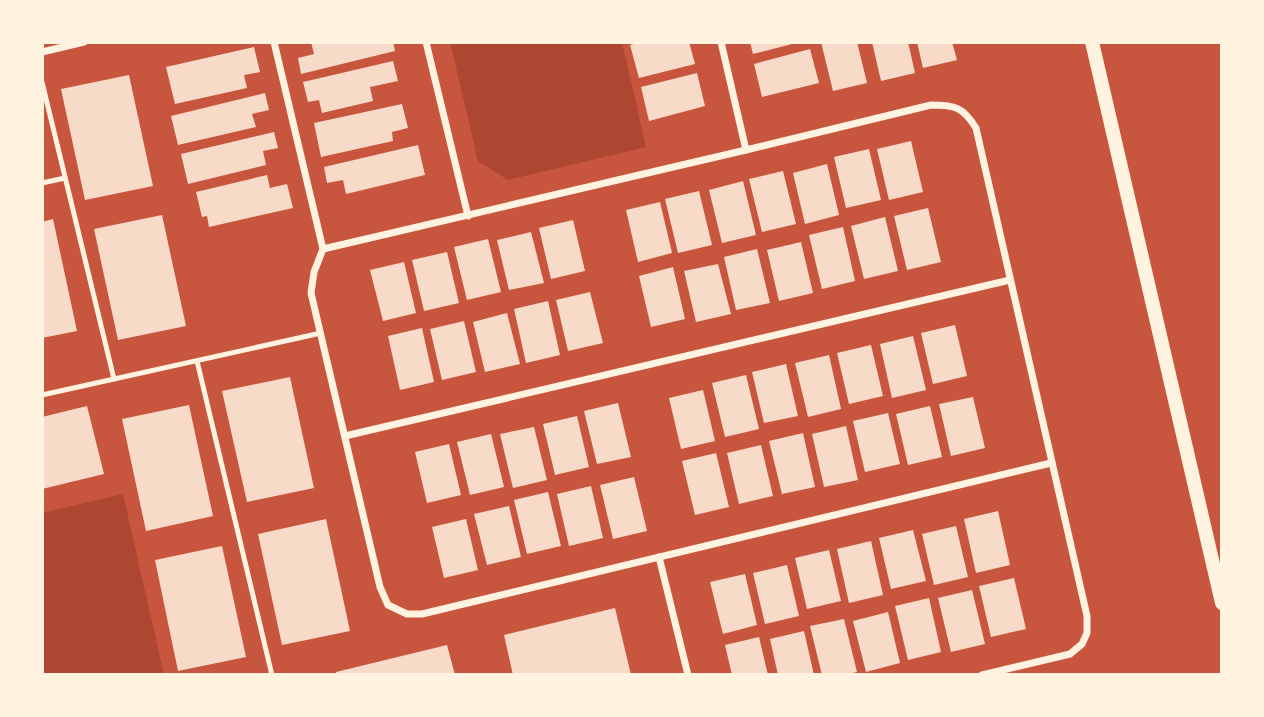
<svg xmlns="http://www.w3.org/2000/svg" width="1264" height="717" font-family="'IBM Plex Serif',serif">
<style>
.green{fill:#ae4732}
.building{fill:#f7dbc8}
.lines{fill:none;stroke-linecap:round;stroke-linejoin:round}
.service{stroke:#fff3e0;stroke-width:5}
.minor{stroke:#fff3e0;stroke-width:7}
.secondary{stroke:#fff3e0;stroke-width:14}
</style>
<rect width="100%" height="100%" fill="#c8553d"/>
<g class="green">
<polygon points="450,42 622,42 646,147 508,180 478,161"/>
<polygon points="123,494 164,675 42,675 42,513"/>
</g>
<g class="building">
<polygon points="311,42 393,42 395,51 301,74 298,58 314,54"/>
<polygon points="641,42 689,42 695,64 639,78 630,45"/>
<polygon points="750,42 796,42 796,43 753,54"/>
<polygon points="821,42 857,42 867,83 833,91"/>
<polygon points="872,42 908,42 915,73 881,81"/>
<polygon points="917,42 952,42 957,60 923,68"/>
<polygon points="254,47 260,72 244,75 247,88 175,104 166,67"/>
<polygon points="810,49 819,83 762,97 754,64"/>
<polygon points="393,61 398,81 370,87 373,101 322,113 319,100 308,102 303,82"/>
<polygon points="697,73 705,106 649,121 641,87"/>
<polygon points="129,75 153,186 85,200 61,89"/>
<polygon points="265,93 269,110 252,114 256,127 178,145 171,116"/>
<polygon points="402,104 408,128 392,132 393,141 321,157 314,123"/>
<polygon points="274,132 278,148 263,151 266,165 188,184 181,154"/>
<polygon points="911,141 923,192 889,200 877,149"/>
<polygon points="418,145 425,175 346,194 343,180 327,183 324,167"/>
<polygon points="869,149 881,200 846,208 834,157"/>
<polygon points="827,164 839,215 805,224 793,173"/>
<polygon points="783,171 796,224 762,232 749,179"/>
<polygon points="267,175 270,188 287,184 293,208 209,227 207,216 202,217 196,192"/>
<polygon points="743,181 756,235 722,243 709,190"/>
<polygon points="699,191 712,245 678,253 665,199"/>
<polygon points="660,202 672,253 638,262 626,210"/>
<polygon points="928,208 941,262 907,270 894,216"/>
<polygon points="162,215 186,326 118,340 94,229"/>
<polygon points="885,217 898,271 864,279 851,226"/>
<polygon points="53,219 77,331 42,338 42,222"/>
<polygon points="573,220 585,271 551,279 539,228"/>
<polygon points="843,227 855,281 822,289 809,235"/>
<polygon points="531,232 544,283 509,290 497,240"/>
<polygon points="488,239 501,292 467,300 454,247"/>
<polygon points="801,242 813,293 779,301 767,250"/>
<polygon points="757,249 770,303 736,310 724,257"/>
<polygon points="447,252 459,303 424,311 412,260"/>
<polygon points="404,262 416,313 383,321 370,270"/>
<polygon points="718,264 731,314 696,322 684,271"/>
<polygon points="673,267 685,319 651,327 639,276"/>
<polygon points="590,292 603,343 568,351 556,300"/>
<polygon points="548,301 560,355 526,363 514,309"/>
<polygon points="507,313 520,364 485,372 473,322"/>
<polygon points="464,321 476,372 442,380 430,329"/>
<polygon points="955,325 967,376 933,384 921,333"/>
<polygon points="422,328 434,382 400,390 388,336"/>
<polygon points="913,336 926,390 892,398 880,344"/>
<polygon points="871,345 883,396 849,404 837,353"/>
<polygon points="829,355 841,409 808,417 795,363"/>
<polygon points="786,364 798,416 764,423 752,372"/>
<polygon points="746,375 759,429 725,437 712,383"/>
<polygon points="290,377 314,488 247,502 222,391"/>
<polygon points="703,390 715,441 681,449 669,398"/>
<polygon points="973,397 985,448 951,456 939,404"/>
<polygon points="618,403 631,457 597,464 584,411"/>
<polygon points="189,405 213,516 146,531 122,419"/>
<polygon points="87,406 104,474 42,489 42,417"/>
<polygon points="930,406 942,457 908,465 896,414"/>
<polygon points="888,413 900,464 865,472 853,421"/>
<polygon points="577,416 589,467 555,475 543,424"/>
<polygon points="846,426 858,480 824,487 812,434"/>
<polygon points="534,427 547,480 513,488 500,434"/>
<polygon points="803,433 815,487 782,494 769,441"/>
<polygon points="491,434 504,487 470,495 457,442"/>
<polygon points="449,444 461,495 427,503 415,452"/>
<polygon points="761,445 773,496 739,504 727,453"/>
<polygon points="716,453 729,507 695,515 682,461"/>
<polygon points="634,477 647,531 613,539 600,485"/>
<polygon points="591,486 603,538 569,546 557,494"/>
<polygon points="548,492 561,546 527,554 514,500"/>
<polygon points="509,506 521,557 487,565 474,514"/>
<polygon points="998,511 1010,565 976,573 964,519"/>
<polygon points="326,519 350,631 282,645 258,534"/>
<polygon points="466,519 478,570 444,578 432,527"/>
<polygon points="956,526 968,577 934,585 922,534"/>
<polygon points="913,530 926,581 891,589 879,538"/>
<polygon points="871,541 883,595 849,603 837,549"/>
<polygon points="222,546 246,657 178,671 155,560"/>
<polygon points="829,550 841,601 807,609 795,558"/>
<polygon points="787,565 799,616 765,624 753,573"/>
<polygon points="745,574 757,625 723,634 710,582"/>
<polygon points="1014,578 1026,629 991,637 979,586"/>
<polygon points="972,590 985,644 951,652 938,598"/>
<polygon points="929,598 941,652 908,660 895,606"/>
<polygon points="615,608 631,675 513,675 504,635"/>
<polygon points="888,612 900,663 866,672 853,621"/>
<polygon points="844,619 857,672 844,675 822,675 810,626"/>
<polygon points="804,631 814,675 778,675 770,639"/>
<polygon points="759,637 768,675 732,675 725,645"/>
<polygon points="447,645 455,675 337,675 336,672"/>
</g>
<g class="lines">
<g class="service">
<polyline points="42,82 114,379"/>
<polyline points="42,183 65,178"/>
<polyline points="197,361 272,675"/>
<polyline points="42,395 321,333"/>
</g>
<g class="minor">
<polyline points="274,42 323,249"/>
<polyline points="426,42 468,216"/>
<polyline points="721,42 746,150"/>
<polyline points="42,52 84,42"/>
<path d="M323,249L746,150L931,105C955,105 963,107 976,128L1087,616V633L1082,644L1070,654L982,675"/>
<polyline points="323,249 314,272 311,293 380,587 388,605 407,614 422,614 1051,463"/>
<polyline points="345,436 1010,280"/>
<polyline points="659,557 688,675"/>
</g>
<polyline class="secondary" points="1092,42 1222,603"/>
</g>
<rect width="1264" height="717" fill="none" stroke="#fff3e0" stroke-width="88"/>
</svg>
